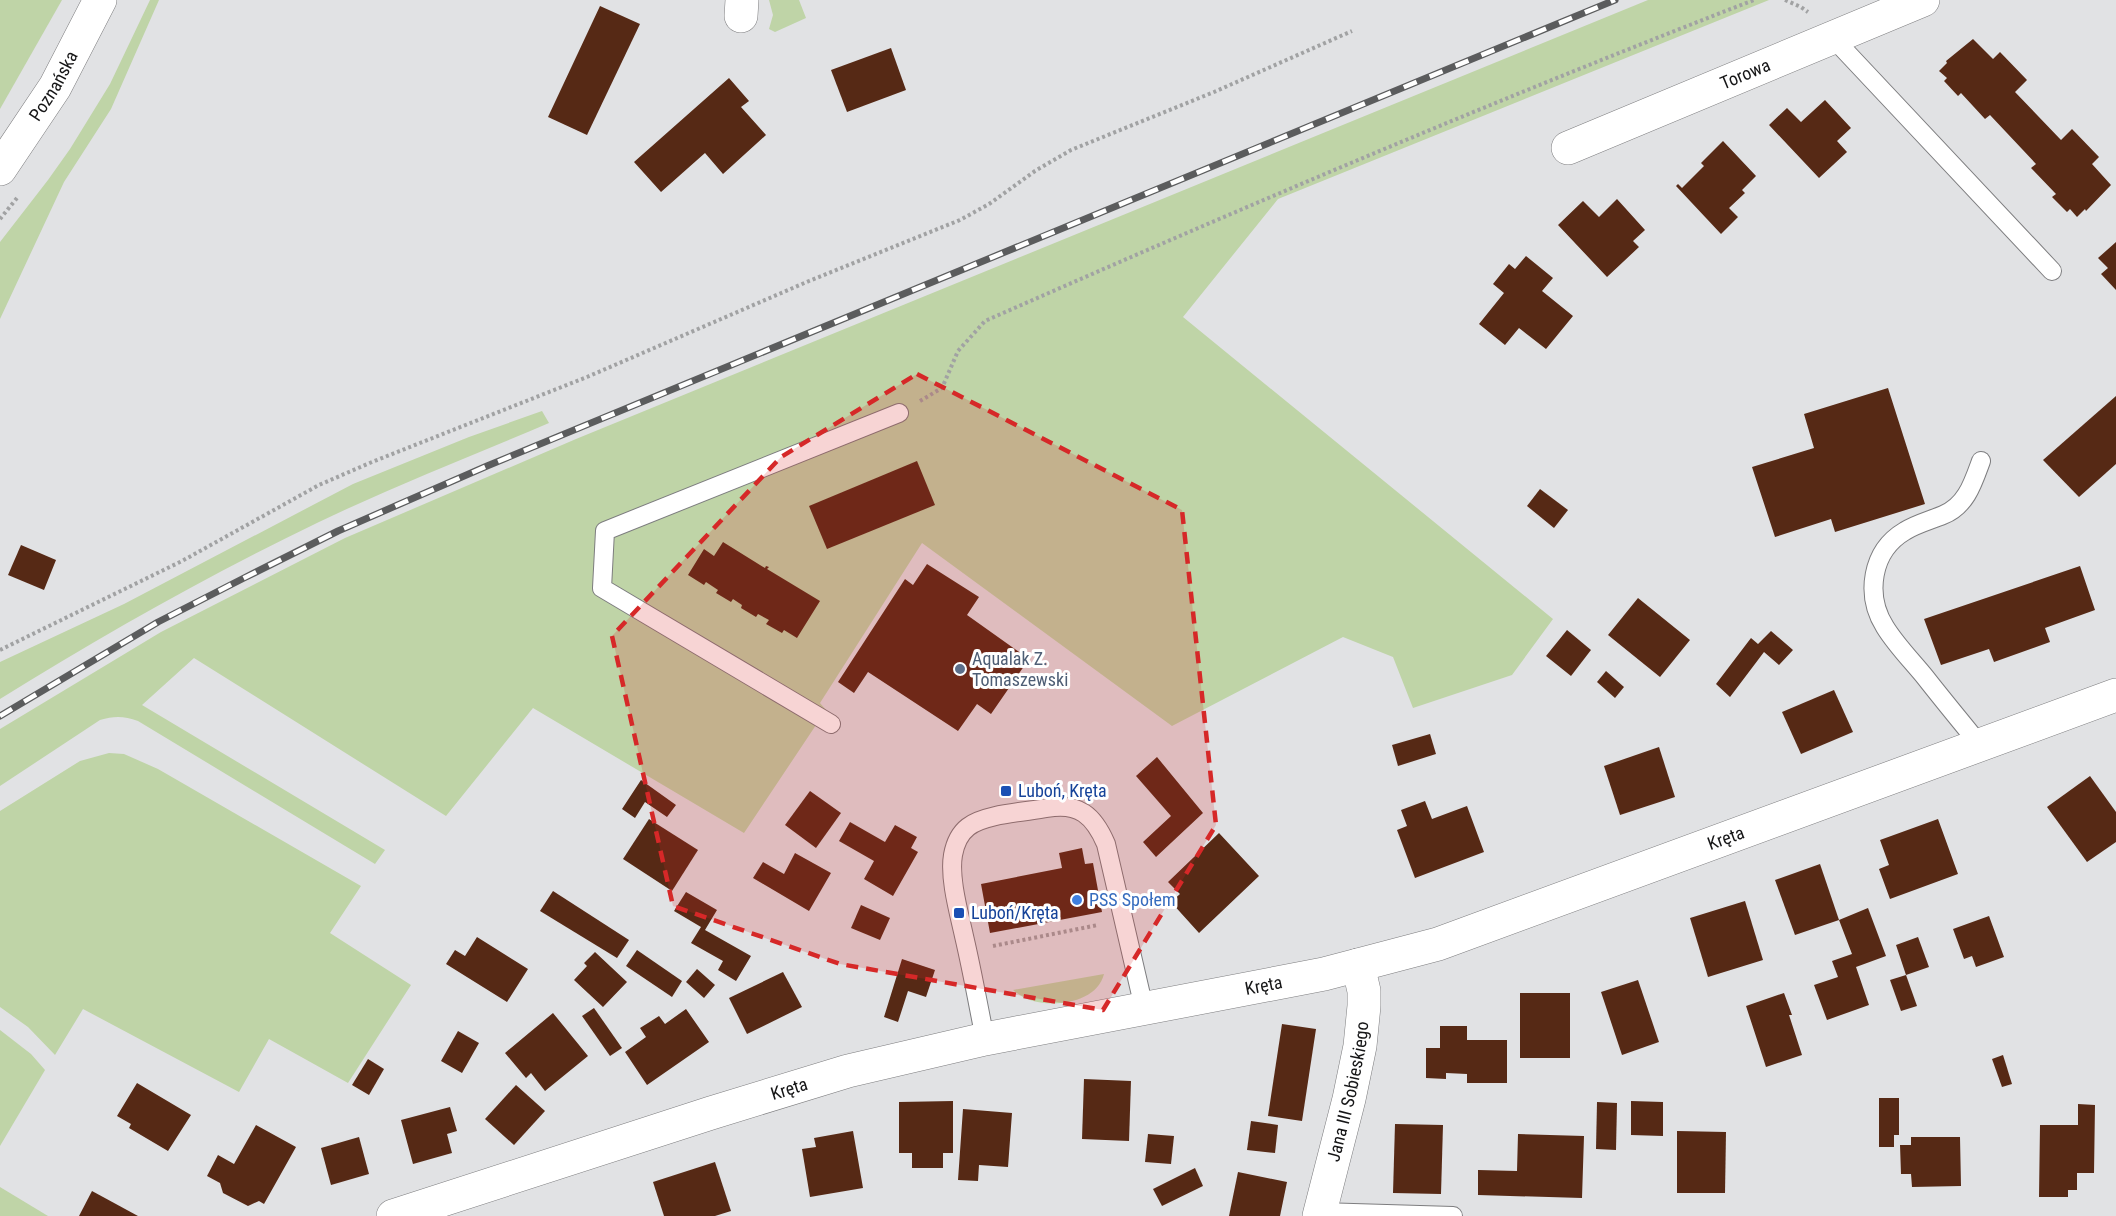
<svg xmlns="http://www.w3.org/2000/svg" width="2116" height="1216" font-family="'Roboto Condensed',sans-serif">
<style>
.green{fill:#bfd4a7}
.building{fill:#562915}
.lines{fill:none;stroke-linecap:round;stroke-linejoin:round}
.service-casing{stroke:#7d7d7f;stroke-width:20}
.minor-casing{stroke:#7d7d7f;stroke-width:34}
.tertiary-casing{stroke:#7d7d7f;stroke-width:34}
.secondary-casing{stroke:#7d7d7f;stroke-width:34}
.path{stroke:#a1a2a3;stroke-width:4;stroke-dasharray:3 3;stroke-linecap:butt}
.service{stroke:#fff;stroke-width:18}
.minor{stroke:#fff;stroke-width:33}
.tertiary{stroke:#fff;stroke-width:33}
.secondary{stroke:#fff;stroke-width:33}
.rail-casing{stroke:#5b5c5d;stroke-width:7}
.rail{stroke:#fff;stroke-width:4.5;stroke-dasharray:14;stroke-linecap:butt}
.marked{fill:#d62828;fill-opacity:0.2;stroke:#d62828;stroke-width:4.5;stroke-dasharray:12 8;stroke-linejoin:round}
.service-dot{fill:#5c6f8a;stroke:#fff;stroke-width:2}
.transit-dot{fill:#1a4fb4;stroke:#fff;stroke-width:2}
.shop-dot{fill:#3f7fe0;stroke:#fff;stroke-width:2}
.labels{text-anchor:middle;stroke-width:6;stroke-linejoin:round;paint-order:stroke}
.street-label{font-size:18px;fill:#161617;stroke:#fff}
.service-label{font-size:18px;fill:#4e5e75;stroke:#fff;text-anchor:start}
.transit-label{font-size:18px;fill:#164399;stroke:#fff;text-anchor:start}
.shop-label{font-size:18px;fill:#366cbe;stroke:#fff;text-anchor:start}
</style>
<rect width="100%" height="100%" fill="#e1e2e4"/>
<g class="green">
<polygon points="0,0 62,0 0,109"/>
<polygon points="150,0 159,0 111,109 64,182 0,319 0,242 48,180 70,149 110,84"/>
<polygon points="769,0 799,0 806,18 775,32 769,29 773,15"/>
<path d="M1648,0H1769L1278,199L1183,317L1553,619L1512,675L1413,708L1393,657L1343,637L1172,726L922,543L820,703L826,710L744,833L533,708L446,816L194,658L142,705L385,850L375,864L138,721C124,716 114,716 100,720L0,786V729L161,632L345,538L576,439Z"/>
<path d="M542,411L549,423C472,456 394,486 319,522C209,575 103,635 0,699V662L124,604L353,484L469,437Z"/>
<polygon points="109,753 124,754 158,769 361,886 330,933 411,985 348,1083 269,1039 239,1092 83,1009 55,1055 28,1027 0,1007 0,811 80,761"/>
<path d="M1104,974C1097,1003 1053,1008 1030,1000C1023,998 1018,994 1013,990Z"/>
<polygon points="0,1030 31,1054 45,1070 0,1146"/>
<polygon points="0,1187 48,1216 0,1216"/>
</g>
<g class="building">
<polygon points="600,6 640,24 587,135 548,117"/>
<polygon points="1973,39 1993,59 2000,52 2027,80 2015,92 2061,140 2072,129 2099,157 2092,164 2111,185 2086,211 2085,209 2077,217 2070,209 2067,212 2052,197 2056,194 2031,168 2036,164 1990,115 1985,119 1961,93 1958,96 1944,81 1947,78 1939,71 1947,63 1946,61"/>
<polygon points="891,48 906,90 847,112 831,70"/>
<polygon points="729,78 749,101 741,107 766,135 723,174 705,153 661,192 634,162"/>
<polygon points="1825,100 1851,128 1837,141 1847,152 1819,178 1769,125 1787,108 1801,122"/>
<polygon points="1723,141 1756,176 1742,190 1745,193 1729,208 1738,217 1721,234 1676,186 1678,184 1682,188 1704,166 1701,163"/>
<polygon points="1617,199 1645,230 1633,241 1639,247 1607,277 1558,225 1583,201 1599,217"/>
<polygon points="2116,242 2116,290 2101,274 2108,268 2098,258"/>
<polygon points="1526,256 1553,278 1542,291 1573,316 1546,349 1519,328 1505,345 1479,324 1504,293 1493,284 1509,264 1515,269"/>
<polygon points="1888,388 1925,504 1835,532 1831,519 1775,537 1752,467 1814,448 1804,414"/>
<polygon points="2116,396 2116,464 2079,497 2043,460"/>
<polygon points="917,461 935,505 827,549 809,506"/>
<polygon points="1540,489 1568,510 1554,528 1527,506"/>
<polygon points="723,542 765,568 766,566 769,567 767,569 820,601 797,638 784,630 782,633 766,624 769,620 758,614 756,617 741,608 742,605 733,599 731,602 716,593 718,590 706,582 704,585 688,575 704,549 714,556"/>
<polygon points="21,545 56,560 44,590 8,575"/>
<polygon points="927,564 979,597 967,615 1029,659 991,714 977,704 958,731 868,672 854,693 838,682 905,579 913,585"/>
<polygon points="2080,566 2095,610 2045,628 2050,642 1994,662 1989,649 1941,665 1924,619"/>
<polygon points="1638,598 1690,640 1660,677 1608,635"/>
<polygon points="1567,630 1591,650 1571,676 1546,656"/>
<polygon points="1771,631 1793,650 1779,665 1764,652 1730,697 1716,684 1751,638 1758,644"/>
<polygon points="1606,671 1624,687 1615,698 1597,682"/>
<polygon points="1834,690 1853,732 1801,754 1782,712"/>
<polygon points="1430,734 1436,754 1398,766 1392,745"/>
<polygon points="1659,747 1675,797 1620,815 1604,766"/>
<polygon points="1157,757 1203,813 1156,857 1143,842 1171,816 1136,776"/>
<polygon points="2090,776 2116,812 2116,842 2087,862 2047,807"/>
<polygon points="641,780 676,805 667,817 645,802 635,818 622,809"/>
<polygon points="810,791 841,813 816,848 785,825"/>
<polygon points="1425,801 1432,819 1467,806 1484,852 1415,878 1397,830 1407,826 1401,810"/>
<polygon points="649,819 698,850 672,891 623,859"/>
<polygon points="1938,819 1958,874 1890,899 1879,869 1889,865 1880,840"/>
<polygon points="850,822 885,842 895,825 917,837 911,848 918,852 893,896 864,879 874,861 839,841"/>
<polygon points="1219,833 1259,876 1199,933 1171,902 1180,894 1168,882"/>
<polygon points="1082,848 1085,864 1093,863 1102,912 990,933 981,884 1062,868 1059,853"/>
<polygon points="795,853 831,873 809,911 753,878 763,862 784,874"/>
<polygon points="1820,864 1839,920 1795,935 1775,880"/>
<polygon points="553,891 629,940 617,958 540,911"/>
<polygon points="686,892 717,910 705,930 751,956 736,981 718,970 723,961 691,943 701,927 674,911"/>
<polygon points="1745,901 1763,960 1708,977 1690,918"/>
<polygon points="861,905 890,918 880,940 851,928"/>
<polygon points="1868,908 1886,956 1856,967 1869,1005 1827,1020 1814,985 1838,977 1832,961 1852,954 1839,920"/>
<polygon points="1989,916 2004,957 1976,967 1972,956 1964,959 1953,929"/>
<polygon points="477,937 528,969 507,1002 446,964 455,950 465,956"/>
<polygon points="1918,937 1929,967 1906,975 1896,945"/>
<polygon points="637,950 682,981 672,997 626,966"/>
<polygon points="595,952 627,982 603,1007 574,980 587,966 584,963"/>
<polygon points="902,959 935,970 926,997 908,991 898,1022 884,1017"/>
<polygon points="697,969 715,985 704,998 686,982"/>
<polygon points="783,972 802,1007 747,1034 729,998"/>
<polygon points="1906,975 1917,1006 1901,1011 1890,980"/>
<polygon points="1638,980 1659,1042 1622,1055 1601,992"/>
<rect x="1520" y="993" width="50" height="65"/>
<polygon points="1784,993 1792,1015 1789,1015 1802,1055 1766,1067 1746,1006"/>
<polygon points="594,1008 622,1048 610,1056 582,1016"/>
<polygon points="686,1009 709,1042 647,1085 625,1052 646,1037 640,1028 648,1023 659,1016 665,1024"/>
<polygon points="553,1013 588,1056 545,1091 531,1073 526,1078 505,1053"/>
<polygon points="1282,1024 1316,1029 1302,1121 1268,1116"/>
<polygon points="1440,1026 1467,1026 1467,1040 1507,1040 1507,1083 1467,1083 1467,1074 1446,1073 1446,1079 1426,1078 1426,1048 1440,1048"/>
<polygon points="458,1031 479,1043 462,1073 441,1061"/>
<polygon points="2003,1055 2012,1084 2002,1087 1992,1059"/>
<polygon points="368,1059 384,1069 369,1095 352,1085"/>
<polygon points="1084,1079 1131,1081 1129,1141 1082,1139"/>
<polygon points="137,1083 191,1115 168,1151 129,1128 131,1124 117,1116"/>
<polygon points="516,1085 545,1111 514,1145 485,1119"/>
<polygon points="1879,1098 1899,1098 1899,1135 1894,1135 1894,1147 1879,1147"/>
<polygon points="953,1101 953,1153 943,1153 943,1168 912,1168 912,1153 899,1153 899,1102"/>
<polygon points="1631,1101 1663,1102 1663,1136 1631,1135"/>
<polygon points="1597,1102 1617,1103 1616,1150 1596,1149"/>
<polygon points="2078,1104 2095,1105 2094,1173 2077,1173 2077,1190 2068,1190 2068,1197 2039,1197 2040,1125 2078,1125"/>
<polygon points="450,1107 457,1131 447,1134 452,1153 413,1164 401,1120"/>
<polygon points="963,1109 1012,1113 1008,1167 979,1165 978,1181 958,1180"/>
<polygon points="1251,1121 1278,1125 1275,1153 1247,1150"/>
<polygon points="1395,1124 1443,1125 1441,1194 1393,1193"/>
<polygon points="256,1125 296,1147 264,1204 259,1201 248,1206 223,1193 220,1183 207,1176 218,1155 234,1164"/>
<polygon points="853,1131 863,1188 810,1197 802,1149 816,1147 814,1138"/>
<polygon points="1677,1131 1726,1132 1725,1193 1677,1193"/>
<polygon points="1148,1134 1174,1136 1171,1164 1145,1162"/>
<polygon points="1518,1134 1584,1136 1582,1198 1478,1195 1478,1170 1517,1171"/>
<polygon points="359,1137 369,1174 331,1185 321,1148"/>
<polygon points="1911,1137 1960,1137 1961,1186 1912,1187 1911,1174 1901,1174 1900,1145 1911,1145"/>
<polygon points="715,1162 731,1211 715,1216 664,1216 653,1182"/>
<polygon points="1195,1168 1203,1186 1162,1206 1153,1189"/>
<polygon points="1238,1172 1287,1182 1280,1216 1229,1216"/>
<polygon points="92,1191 138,1216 79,1216"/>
</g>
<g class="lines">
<defs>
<g id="service">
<polyline points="1834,39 2052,271"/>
<polyline points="831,724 602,588 605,531 899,413"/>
<path d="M1980,745C1962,723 1943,700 1925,677C1912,661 1896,645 1885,627C1865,595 1871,551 1905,531C1916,524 1931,520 1943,515C1966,506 1973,483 1981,461"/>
<path d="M985,1039C978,1004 972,970 964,936C959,913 949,878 953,855C955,844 959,834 968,827C984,814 1025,812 1047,808C1079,802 1094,816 1106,844L1144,1008"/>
<polyline points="1320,1212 1453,1216"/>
</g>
<g id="minor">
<polyline points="741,16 742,0"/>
<path id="s1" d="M1568,148L1923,0"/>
</g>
<g id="tertiary">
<path id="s2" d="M393,1216L711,1113L848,1071L985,1039L1324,974L1438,944L2116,695"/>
<path id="s3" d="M1319,1216L1349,1099L1360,1046L1364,1006V991L1358,965"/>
</g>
<g id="secondary">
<path id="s4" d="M0,169L55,87L100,0"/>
</g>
</defs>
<use href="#service" class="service-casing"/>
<use href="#minor" class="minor-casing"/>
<use href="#tertiary" class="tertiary-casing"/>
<use href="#secondary" class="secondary-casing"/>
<g class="path">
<polyline points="1785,0 1801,7 1808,12"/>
<polyline points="0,219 17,198"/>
<path d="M920,401L942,388L958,351L985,321C1239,209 1495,100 1754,0"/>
<polyline points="0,650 182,561 319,485 372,462 587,377 809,281 960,220 989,204 1035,171 1071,150 1214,92 1352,31"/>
<polyline points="993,946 1098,925"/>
</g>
<use href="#service" class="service"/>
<use href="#minor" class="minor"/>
<use href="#tertiary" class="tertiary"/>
<use href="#secondary" class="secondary"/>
<defs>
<polyline id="rail" points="0,716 158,622 244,578 338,531 487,466 1615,0"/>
</defs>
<use href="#rail" class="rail-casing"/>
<use href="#rail" class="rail"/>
</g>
<path class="marked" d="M917,374L1182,510L1216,825L1103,1010L840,964L673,906L612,636L781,457Z"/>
<circle class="service-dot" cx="960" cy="669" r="6"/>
<g class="transit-dot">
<rect x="1000" y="785" width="12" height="12" rx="3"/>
<rect x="953" y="907" width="12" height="12" rx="3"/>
</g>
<circle class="shop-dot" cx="1077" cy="900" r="6"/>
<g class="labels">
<g class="street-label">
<text dy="6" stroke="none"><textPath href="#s1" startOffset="192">Torowa</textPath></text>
<text dy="6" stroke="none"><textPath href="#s4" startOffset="99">Poznańska</textPath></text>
<text dy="6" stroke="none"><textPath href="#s2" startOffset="1388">Kręta</textPath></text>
<text dy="6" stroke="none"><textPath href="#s2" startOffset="902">Kręta</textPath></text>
<text dy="6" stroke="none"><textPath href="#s2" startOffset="416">Kręta</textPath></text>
<text dy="6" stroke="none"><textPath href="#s3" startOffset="128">Jana III Sobieskiego</textPath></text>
</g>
<g class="service-label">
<text x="972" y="665">Aqualak Z.<tspan x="972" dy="21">Tomaszewski</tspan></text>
</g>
<g class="transit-label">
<text x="1018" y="797">Luboń, Kręta</text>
<text x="971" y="919">Luboń/Kręta</text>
</g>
<g class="shop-label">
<text x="1089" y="906">PSS Społem</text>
</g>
</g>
</svg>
